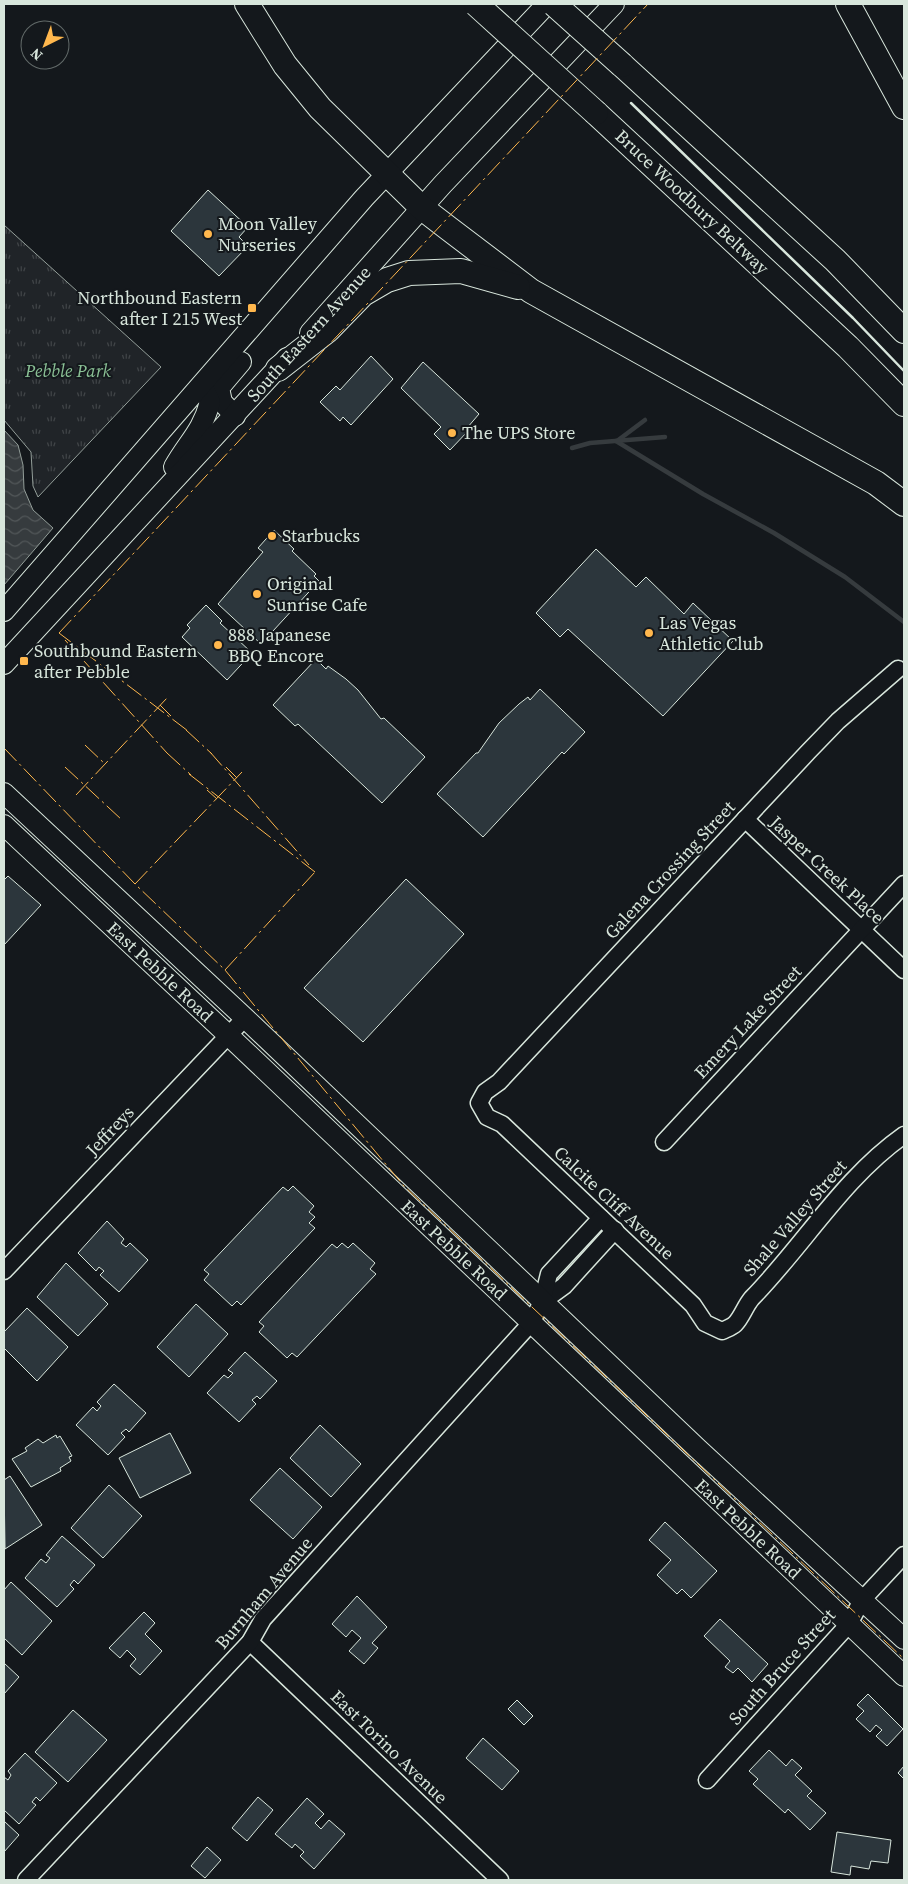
<svg xmlns="http://www.w3.org/2000/svg" width="908" height="1884" font-family="'Source Serif 4',serif">
<style>
.park{fill:url(#park-tufts);stroke:#939e99}
.water{fill:url(#water-waves);stroke:#939e99}
.lines{fill:none;stroke-linecap:round;stroke-linejoin:round}
.stream{stroke:#363b3e;stroke-width:4.5}
.building{fill:#2c363c;stroke:#d8e6dc}
.minor-casing{stroke:#d8e6dc;stroke-width:19}
.major-casing{stroke:#d8e6dc;stroke-width:22}
.highway-casing{stroke:#d8e6dc;stroke-width:26}
.minor{stroke:#14181c;stroke-width:16}
.major{stroke:#14181c;stroke-width:20}
.highway{stroke:#14181c;stroke-width:24}
.highway-bridge-casing{stroke:#d8e6dc;stroke-width:26;stroke-linecap:butt}
.highway-bridge{stroke:#14181c;stroke-width:24}
.wall{stroke:#d8e6dc;stroke-width:2.5}
.power{stroke:#ffb74d;stroke-width:1;stroke-dasharray:18 4 2.5 4;stroke-linecap:butt}
.poi-dot{fill:#ffb74d;stroke:#14181c;stroke-width:2}
.labels{text-anchor:middle;stroke-width:4;stroke-linejoin:round;paint-order:stroke}
.street-label{font-size:18px;fill:#d8e6dc;stroke:#14181c}
.poi-label{font-size:18px;fill:#d8e6dc;stroke:#14181c;text-anchor:start}
.park-label{font-size:18px;font-style:italic;fill:#8ac095;stroke:#14181c}
</style>
<defs>
<pattern id="park-tufts" width="24" height="20" patternUnits="userSpaceOnUse" patternTransform="scale(1.25)"><rect width="24" height="20" fill="#202428"/><path d="M3 7l-1-3M5 7V3M7 7l1-3M15 17l-1-3M17 17v-4M19 17l1-3" fill="none" stroke="#404447"/></pattern>
<pattern id="water-waves" width="16" height="10" patternUnits="userSpaceOnUse" patternTransform="scale(1.25)"><rect width="16" height="10" fill="#363b3e"/><path d="M0 5q4-4 8 0t8 0" fill="none" stroke="#525759"/></pattern>
</defs>
<rect width="100%" height="100%" fill="#14181c"/>
<polygon class="park" points="4,225 161,367 38,497 33,486 31,452 4,420"/>
<polygon class="water" points="4,430 18,445 23,465 24,489 33,510 53,528 4,585"/>
<g class="lines">
<g class="stream">
<polyline points="616,441 703,494 774,533 845,577 904,622"/>
<polyline points="617,441 645,420"/>
<polyline points="572,448 590,443 665,437"/>
</g>
</g>
<g class="building">
<polygon points="208,190 248,227 239,237 248,246 219,276 171,231"/>
<polygon points="371,356 393,379 351,425 343,417 340,421 320,402 336,386 340,390"/>
<polygon points="423,362 479,414 467,428 469,430 450,450 434,434 441,427 401,388"/>
<polygon points="274,530 294,549 292,551 316,574 314,576 319,581 261,644 218,604 263,552 258,548"/>
<polygon points="596,549 636,587 646,577 684,614 693,603 733,641 663,716 568,629 560,637 536,613"/>
<polygon points="206,605 222,621 220,623 252,653 227,680 182,637 190,628 187,625"/>
<polygon points="316,659 326,669 328,666 346,679 358,690 381,719 384,718 425,757 382,803 298,724 295,726 273,705"/>
<polygon points="540,689 585,732 564,754 562,752 483,837 437,794 476,753 478,753 499,723 519,704 528,697 530,700"/>
<polygon points="8,876 41,905 4,945 4,880"/>
<polygon points="406,879 464,934 363,1042 304,988"/>
<polygon points="293,1186 314,1206 309,1212 315,1217 309,1223 315,1228 241,1305 237,1301 232,1306 204,1280 209,1274 204,1270 283,1187 288,1191"/>
<polygon points="107,1221 124,1239 121,1243 126,1247 130,1243 148,1260 119,1292 100,1275 104,1271 99,1267 96,1271 78,1253"/>
<polygon points="342,1243 348,1248 353,1243 375,1263 370,1269 376,1274 297,1357 292,1353 287,1358 259,1332 264,1326 259,1322 332,1244 337,1248"/>
<polygon points="66,1263 108,1304 78,1336 37,1297"/>
<polygon points="196,1304 228,1334 189,1377 157,1347"/>
<polygon points="27,1308 68,1347 37,1381 4,1348 4,1332"/>
<polygon points="245,1352 277,1381 260,1399 257,1396 252,1400 256,1404 239,1422 207,1393 224,1375 228,1378 233,1373 228,1370"/>
<polygon points="114,1384 146,1413 129,1432 126,1429 121,1433 125,1437 108,1455 76,1425 93,1407 97,1411 101,1406 97,1402"/>
<polygon points="320,1425 361,1464 331,1497 290,1458"/>
<polygon points="170,1433 191,1473 140,1498 119,1458"/>
<polygon points="56,1435 57,1438 60,1436 72,1456 69,1457 71,1461 60,1468 61,1471 31,1487 12,1459 27,1451 25,1448 38,1439 43,1443"/>
<polygon points="280,1468 322,1507 293,1539 250,1500"/>
<polygon points="10,1476 42,1525 5,1549 4,1480"/>
<polygon points="109,1485 142,1516 103,1558 71,1528"/>
<polygon points="665,1522 717,1571 691,1598 682,1589 677,1594 657,1575 671,1560 649,1540"/>
<polygon points="62,1536 95,1565 78,1584 74,1580 70,1585 74,1589 57,1607 25,1578 41,1559 46,1563 50,1558 46,1555"/>
<polygon points="11,1582 52,1621 22,1655 4,1638 4,1590"/>
<polygon points="357,1596 387,1627 372,1643 378,1648 364,1664 349,1651 361,1638 352,1630 346,1637 332,1624"/>
<polygon points="144,1612 155,1623 145,1634 162,1651 140,1675 130,1666 136,1659 127,1650 120,1658 109,1648"/>
<polygon points="720,1619 768,1664 752,1682 738,1668 733,1673 725,1667 730,1661 704,1636"/>
<polygon points="4,1663 19,1677 4,1694"/>
<polygon points="868,1694 903,1729 887,1746 876,1736 882,1730 876,1725 870,1732 856,1719 864,1711 857,1705"/>
<polygon points="517,1700 533,1716 524,1725 508,1709"/>
<polygon points="73,1710 107,1740 68,1782 35,1752"/>
<polygon points="483,1738 519,1771 502,1790 466,1758"/>
<polygon points="769,1750 786,1766 792,1759 802,1768 795,1775 812,1791 807,1796 826,1813 810,1830 788,1809 785,1813 753,1784 758,1779 749,1771"/>
<polygon points="25,1753 57,1783 40,1801 36,1797 32,1802 36,1805 19,1824 4,1810 4,1777 8,1780 11,1775 8,1771"/>
<polygon points="904,1766 904,1779 898,1773"/>
<polygon points="258,1797 273,1810 247,1841 232,1828"/>
<polygon points="307,1798 324,1814 315,1823 321,1829 329,1820 345,1834 314,1869 300,1856 304,1852 295,1844 292,1848 275,1834"/>
<polygon points="4,1821 19,1835 4,1852"/>
<polygon points="837,1832 891,1840 888,1863 871,1861 869,1869 851,1866 850,1875 831,1872"/>
<polygon points="207,1847 221,1860 205,1878 191,1866"/>
</g>
<g class="lines">
<defs>
<g id="minor">
<path d="M898,669L838,721L808,752L499,1082L485,1092L479,1103L487,1117L502,1124L693,1305L705,1323L722,1331C726,1329 732,1327 735,1324C742,1317 745,1306 752,1298C804,1245 843,1178 904,1135"/>
<polyline points="745,819 904,970"/>
<polyline points="664,1142 904,884"/>
<polyline points="4,1271 245,1018"/>
<polyline points="542,1302 564,1286 615,1230"/>
<polyline points="250,1642 500,1880"/>
<polyline points="707,1780 849,1624 862,1600 904,1555"/>
<polyline points="26,1880 250,1642 263,1619 531,1323 542,1302 549,1274 601,1218"/>
</g>
<g id="major">
<polyline points="310,333 443,184 614,4"/>
<polyline points="235,416 222,402 219,388 241,362"/>
<path d="M174,467C188,442 202,432 210,402L202,386"/>
<polyline points="4,611 364,198 547,4"/>
<polyline points="4,664 287,358"/>
<polyline points="4,793 245,1018 698,1449 904,1639"/>
<polyline points="4,825 228,1035 904,1676"/>
</g>
<g id="highway">
<polyline points="247,4 285,65 320,108 422,208 448,228 531,291 876,483 904,504"/>
<polyline points="848,4 904,107"/>
<polyline points="622,65 835,260 904,331"/>
<polyline points="596,113 848,347 904,404"/>
<polyline points="278,369 328,330 363,294 387,280 409,273 461,271 518,287"/>
</g>
</defs>
<use href="#minor" class="minor-casing"/>
<use href="#major" class="major-casing"/>
<use href="#highway" class="highway-casing"/>
<use href="#minor" class="minor"/>
<use href="#major" class="major"/>
<use href="#highway" class="highway"/>
<defs>
<g id="highway-bridge">
<polyline points="476,4 596,113"/>
<polyline points="554,4 622,65"/>
</g>
</defs>
<use href="#highway-bridge" class="highway-bridge-casing"/>
<use href="#highway-bridge" class="highway-bridge"/>
<polyline class="wall" points="631,103 853,318 904,371"/>
<g class="power">
<polyline points="59,633 648,4"/>
<polyline points="59,633 188,731"/>
<polyline points="65,640 167,753"/>
<polyline points="160,705 171,716"/>
<polyline points="186,730 212,754"/>
<polyline points="85,745 105,764"/>
<polyline points="4,748 135,884 225,970 403,1185 904,1659"/>
<polyline points="210,752 309,865"/>
<polyline points="167,753 191,775"/>
<polyline points="65,767 122,820"/>
<polyline points="226,767 237,778"/>
<polyline points="189,774 315,872"/>
<polyline points="207,790 217,799"/>
<polyline points="76,795 167,698"/>
<polyline points="135,884 242,772"/>
<polyline points="225,970 315,872"/>
</g>
</g>
<g class="poi-dot">
<circle cx="208" cy="234" r="5"/>
<rect x="247" y="303" width="10" height="10" rx="2.5"/>
<circle cx="452" cy="433" r="5"/>
<circle cx="272" cy="536" r="5"/>
<circle cx="257" cy="594" r="5"/>
<circle cx="649" cy="633" r="5"/>
<circle cx="218" cy="645" r="5"/>
<rect x="19" y="656" width="10" height="10" rx="2.5"/>
</g>
<g class="labels">
<g class="street-label">
<text transform="translate(692 202) rotate(43)" y="6">Bruce Woodbury Beltway</text>
<text transform="translate(309 334) rotate(-48)" y="6">South Eastern Avenue</text>
<text transform="translate(670 870) rotate(-47)" y="6">Galena Crossing Street</text>
<text transform="translate(827 870) rotate(43)" y="6">Jasper Creek Place</text>
<text transform="translate(160 972) rotate(43)" y="6">East Pebble Road</text>
<text transform="translate(748 1022) rotate(-47)" y="6">Emery Lake Street</text>
<text transform="translate(110 1131) rotate(-47)" y="6">Jeffreys</text>
<text transform="translate(614 1203) rotate(43)" y="6">Calcite Cliff Avenue</text>
<text transform="translate(795 1218) rotate(-49)" y="6">Shale Valley Street</text>
<text transform="translate(454 1250) rotate(43)" y="6">East Pebble Road</text>
<text transform="translate(748 1529) rotate(43)" y="6">East Pebble Road</text>
<text transform="translate(264 1593) rotate(-50)" y="6">Burnham Avenue</text>
<text transform="translate(782 1667) rotate(-48)" y="6">South Bruce Street</text>
<text transform="translate(389 1747) rotate(44)" y="6">East Torino Avenue</text>
</g>
<g class="poi-label">
<text x="218" y="230">Moon Valley<tspan x="218" dy="21">Nurseries</tspan></text>
<text x="242" y="304" text-anchor="end">Northbound Eastern<tspan x="242" dy="21">after I 215 West</tspan></text>
<text x="462" y="439">The UPS Store</text>
<text x="282" y="542">Starbucks</text>
<text x="267" y="590">Original<tspan x="267" dy="21">Sunrise Cafe</tspan></text>
<text x="659" y="629">Las Vegas<tspan x="659" dy="21">Athletic Club</tspan></text>
<text x="228" y="641">888 Japanese<tspan x="228" dy="21">BBQ Encore</tspan></text>
<text x="34" y="657">Southbound Eastern<tspan x="34" dy="21">after Pebble</tspan></text>
</g>
<g class="park-label">
<text x="68" y="377">Pebble Park</text>
</g>
</g>
<rect width="908" height="1884" fill="none" stroke="#d8e6dc" stroke-width="10"/>
<g transform="translate(45 45) rotate(222)"><circle r="24" fill="#14181c" stroke="#626a69"/>
<path d="M0-4L9 19L0 12L-9 19Z" fill="#ffb74d"/>
<text y="-8" font-size="14" font-weight="bold" text-anchor="middle" fill="#d8e6dc">N</text>
</g>
</svg>
